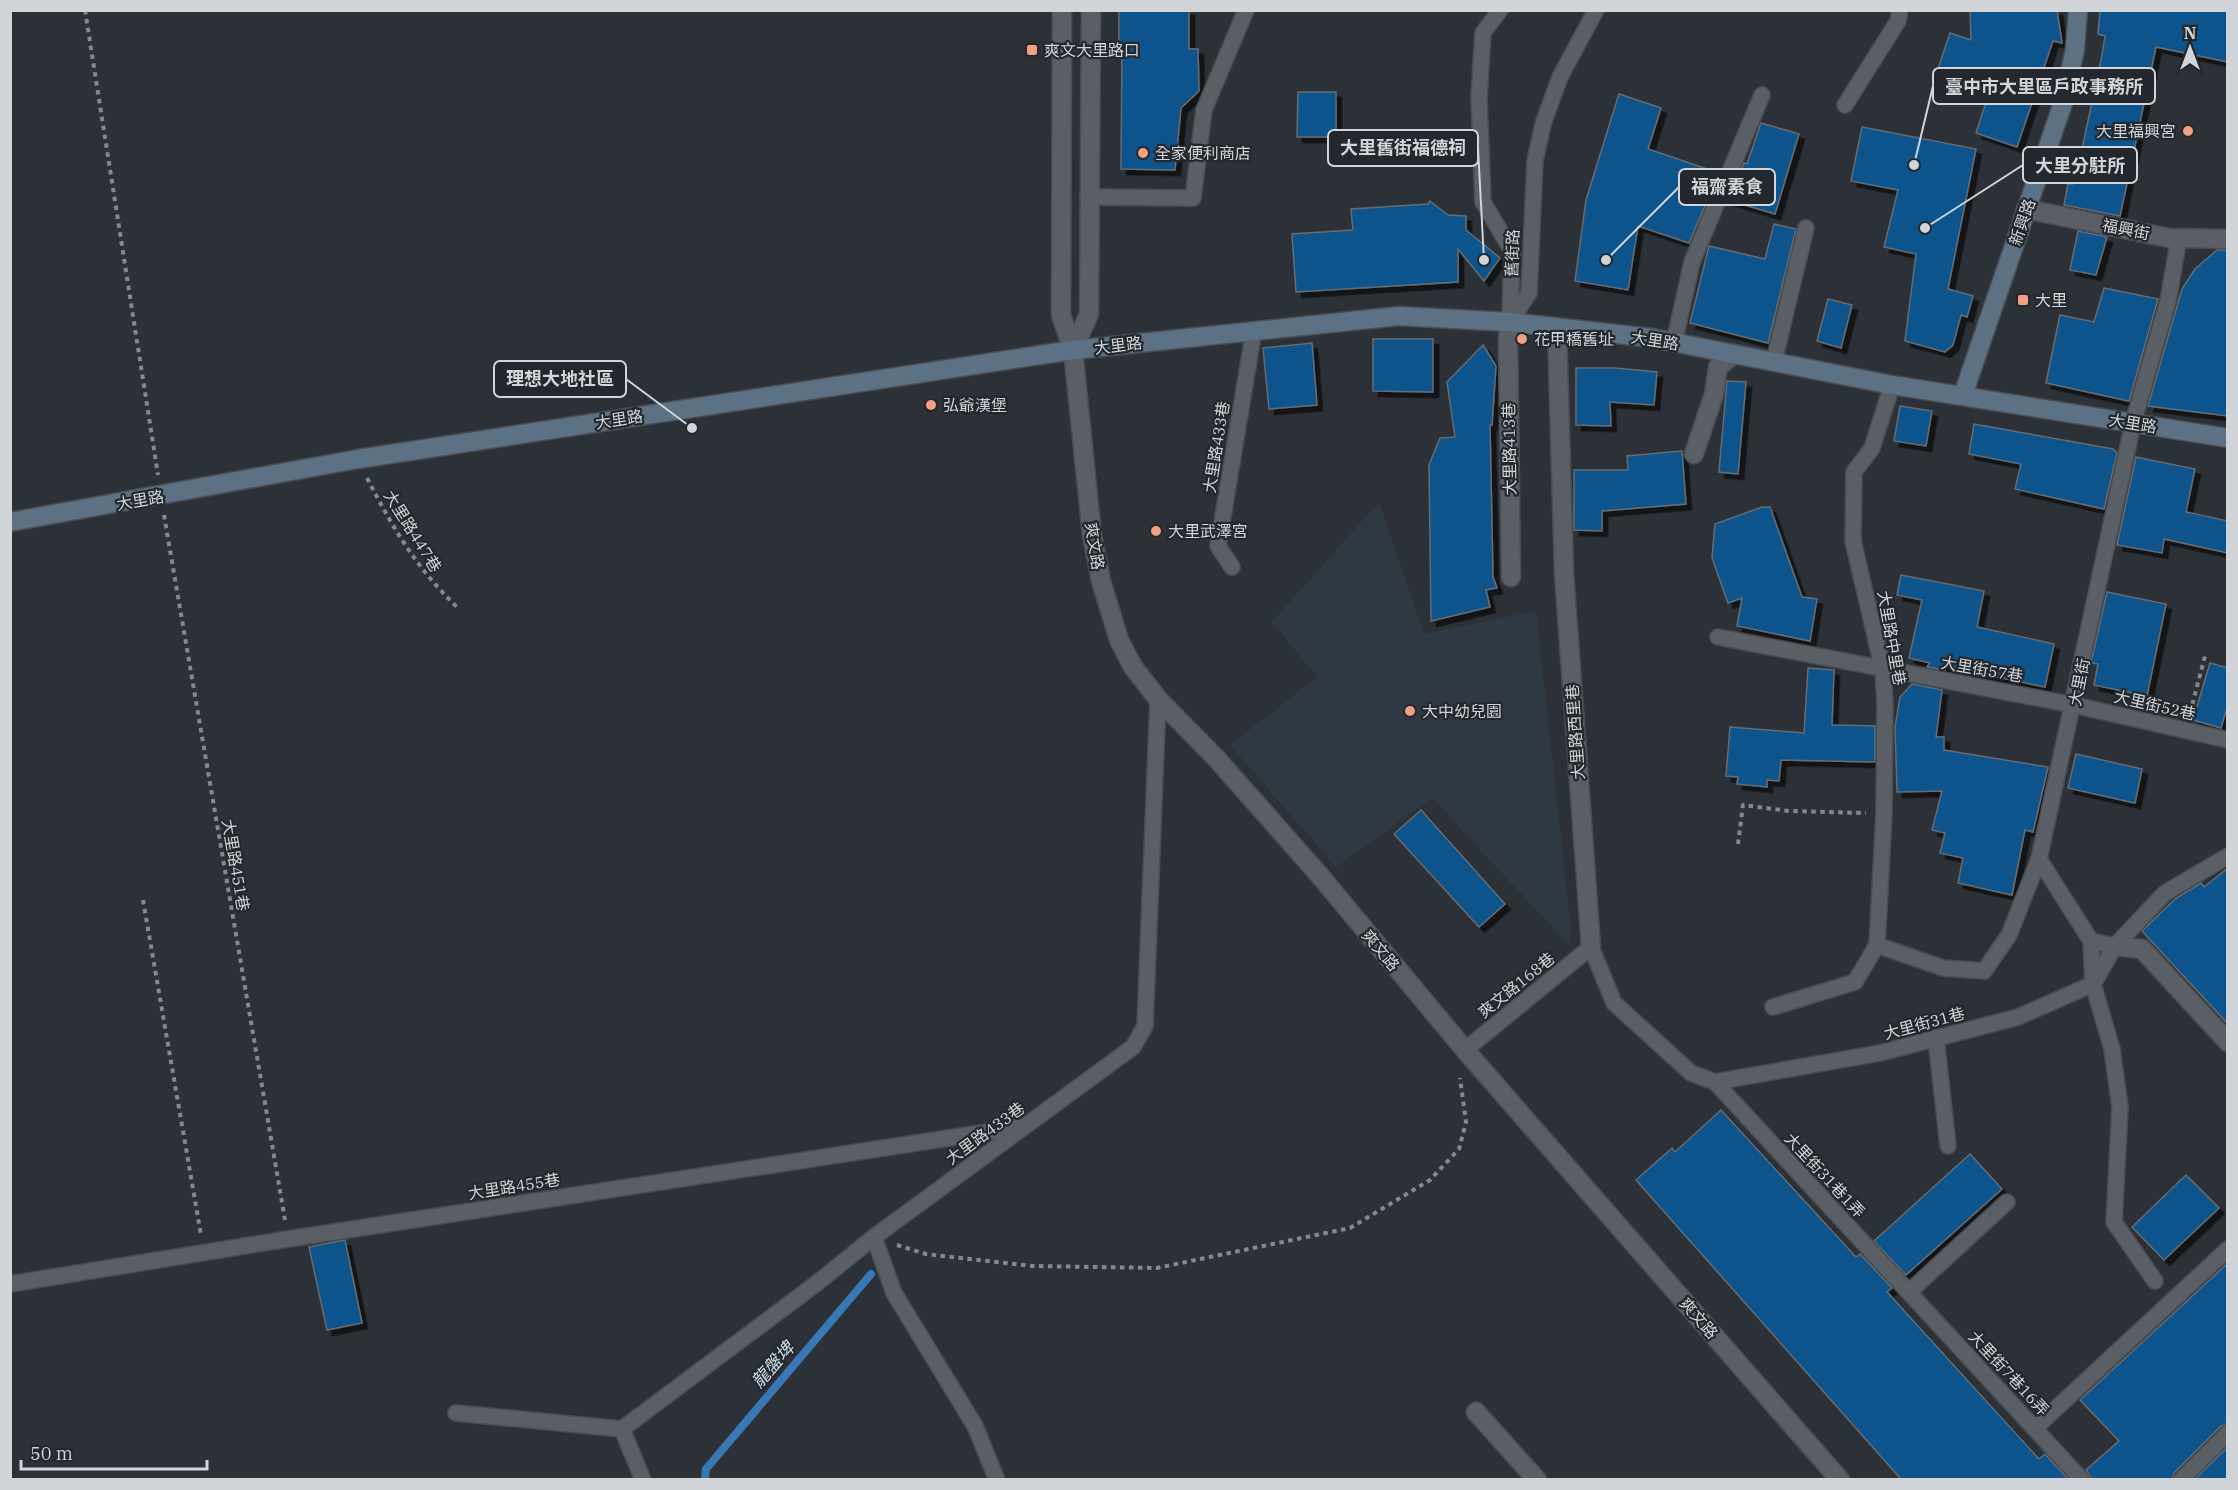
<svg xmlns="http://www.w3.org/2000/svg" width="2238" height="1490" font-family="'IBM Plex Serif','Noto Sans TC',serif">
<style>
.built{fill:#2f3944}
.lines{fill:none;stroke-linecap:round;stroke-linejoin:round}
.stream{stroke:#3878b4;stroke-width:8}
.building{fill:#0b528c;stroke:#666c73;stroke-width:1.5;filter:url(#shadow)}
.lane-casing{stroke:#494d52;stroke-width:18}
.street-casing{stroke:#494d52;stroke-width:21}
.secondary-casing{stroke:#494d52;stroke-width:21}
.path{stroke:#85888d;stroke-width:4;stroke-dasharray:4.5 4.5;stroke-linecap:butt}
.lane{stroke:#595f65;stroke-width:15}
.street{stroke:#595f65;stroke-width:18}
.secondary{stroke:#5d7185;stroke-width:18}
.poi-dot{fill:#f39f83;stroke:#22282d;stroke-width:2}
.labels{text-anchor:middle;stroke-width:4.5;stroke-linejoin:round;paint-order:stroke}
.poi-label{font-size:16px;fill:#d1d4d8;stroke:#22282d;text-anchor:start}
.street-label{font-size:16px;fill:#d1d4d8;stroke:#22282d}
.water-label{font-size:18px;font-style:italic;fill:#cdddee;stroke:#22282d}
.leader{fill:none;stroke:#d1d4d8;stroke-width:2}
.callout-dot{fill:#d1d4d8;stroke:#22282d;stroke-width:2}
.callout{fill:#22282d;stroke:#d1d4d8;stroke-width:2}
.callout-label{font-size:18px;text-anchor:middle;font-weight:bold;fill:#d1d4d8}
</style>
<defs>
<filter id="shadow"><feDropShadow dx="5.5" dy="5.5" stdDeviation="0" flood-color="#0009"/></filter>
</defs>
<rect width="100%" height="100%" fill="#2c3137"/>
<polygon class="built" points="1379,502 1424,634 1536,611 1571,930 1568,944 1432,798 1336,867 1230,745 1317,677 1272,622"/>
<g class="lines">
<polyline class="stream" points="705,1480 706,1469 871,1274"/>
</g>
<g class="building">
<polygon points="1119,10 1189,10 1189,49 1198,49 1199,91 1181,108 1175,170 1121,169 1122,47 1119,47"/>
<polygon points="1970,10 2057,10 2062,43 2053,41 2017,147 1976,133 1990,90 1937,72 1950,33 1971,40"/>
<polygon points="2100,10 2228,10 2228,62 2156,47 2120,216 2064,205 2068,184 2073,184 2081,154 2102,55 2105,36 2098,34"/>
<polygon points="1298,92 1336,92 1336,137 1297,137"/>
<polygon points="1619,94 1661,108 1648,149 1719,173 1689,243 1638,226 1628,290 1575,281 1586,200"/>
<polygon points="1761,123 1799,134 1775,214 1728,200 1744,163 1747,164"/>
<polygon points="1862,127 1976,149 1948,289 1973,296 1967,317 1961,315 1953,345 1945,352 1905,341 1916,254 1884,247 1898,190 1851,181"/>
<polygon points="1430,201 1448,215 1466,216 1466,230 1500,258 1484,281 1458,249 1458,282 1296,292 1292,234 1353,230 1351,209 1428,204"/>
<polygon points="1774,224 1796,229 1768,343 1690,323 1709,246 1765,259"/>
<polygon points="2078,231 2107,237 2096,275 2070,270"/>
<polygon points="2217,250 2228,250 2228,416 2148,406 2182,289 2195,269"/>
<polygon points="2104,288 2158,299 2129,401 2046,383 2060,315 2094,322"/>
<polygon points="1828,299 1852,305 1841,348 1817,341"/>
<polygon points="1373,339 1433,339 1433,392 1373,391"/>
<polygon points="1312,343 1317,405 1269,409 1263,348"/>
<polygon points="1483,345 1496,366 1492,425 1490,425 1493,577 1497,588 1486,590 1490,607 1431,621 1429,465 1440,438 1455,437 1447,382"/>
<polygon points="1576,368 1615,368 1657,372 1654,405 1610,402 1611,426 1576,425"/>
<polygon points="1727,381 1746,382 1738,474 1719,472"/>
<polygon points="1900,406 1932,411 1926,446 1894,441"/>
<polygon points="1974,424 2113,449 2117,453 2104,509 2015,489 2021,464 1969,454"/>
<polygon points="1682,451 1686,504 1602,511 1602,531 1574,530 1574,470 1628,470 1627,456"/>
<polygon points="2136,457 2195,469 2186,512 2228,521 2228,553 2164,539 2162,553 2117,545"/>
<polygon points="1762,507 1770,507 1802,597 1817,599 1810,641 1737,626 1742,598 1728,603 1712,558 1715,524"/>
<polygon points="1901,575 1984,591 1977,627 2054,644 2045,687 1945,666 1945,670 1927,667 1930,663 1909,658 1922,600 1897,595"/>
<polygon points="2107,592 2166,604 2147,696 2094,685 2098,664 2091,663"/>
<polygon points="2210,663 2228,668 2228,704 2221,728 2193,720"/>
<polygon points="1808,668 1834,670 1832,725 1875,726 1875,762 1781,760 1779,781 1767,780 1767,787 1737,784 1738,777 1726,776 1730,727 1804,733"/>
<polygon points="1912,684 1942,690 1936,737 1944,737 1944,750 2048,767 2033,832 2025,830 2012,895 1958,883 1963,858 1940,853 1945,833 1932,830 1942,791 1897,792 1895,727 1900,697"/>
<polygon points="2076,754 2142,769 2135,803 2068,788"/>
<polygon points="1421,810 1505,904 1479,927 1394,834"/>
<polygon points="2228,868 2228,1024 2142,931 2175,899 2201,883 2204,887"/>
<polygon points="1721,1110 1856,1257 1860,1254 1892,1288 1887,1292 2039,1459 2045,1454 2068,1479 1901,1479 1636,1180 1672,1148 1675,1152"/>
<polygon points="1970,1154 2002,1189 1906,1275 1874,1241"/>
<polygon points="2186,1175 2219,1208 2164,1260 2132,1227"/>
<polygon points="345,1240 362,1323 327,1330 309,1247"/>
<polygon points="2228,1263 2228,1424 2221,1426 2174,1473 2172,1479 2092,1479 2086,1470 2119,1441 2080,1400"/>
<polygon points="2228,1447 2228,1479 2195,1479"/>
</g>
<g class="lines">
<defs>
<g id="lane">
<polyline points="1500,10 1483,33 1479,97 1483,202 1512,251 1510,320"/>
<polyline points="1845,105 1898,21 1900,10"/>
<polyline points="1088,197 1193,198 1204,110 1246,10"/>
<polyline points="1510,322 1529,293 1535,161 1543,124 1560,77 1596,10"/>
<polyline points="1674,343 1692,262 1762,95"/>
<polyline points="1774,361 1806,228"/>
<polyline points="1232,567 1218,546 1254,330"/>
<polyline points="1718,637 2074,705 2228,740"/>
<polyline points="2091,941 2093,984 2112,1049 2120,1107 2114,1222 2155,1281"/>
<polyline points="1877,945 1943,968 1984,971 2009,935 2039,859"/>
<polyline points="2115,946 2091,941 2039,859 2133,423 2168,301 2179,238"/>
<polyline points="1773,1007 1855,982 1877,945 1884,813 1885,703 1883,670 1853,541 1854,472 1872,448 1892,385"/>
<polyline points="1936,1038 1948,1146"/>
<polyline points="1465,1050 1591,947 1614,1003 1691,1073 1715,1082 2082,1480"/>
<polyline points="1715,1082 1880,1053 2018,1017 2093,984 2115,946 2165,893 2228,856"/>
<polyline points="874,1237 894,1293 975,1426 997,1480"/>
<polyline points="10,1284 288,1239 1021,1127"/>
<polyline points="1909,1292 2007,1202"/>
<polyline points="456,1413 622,1429"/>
<polyline points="2035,1428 2228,1249"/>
<polyline points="643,1480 622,1429 817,1283 874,1237 1133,1047 1145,1026 1158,699"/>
<polyline points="2181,1480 2228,1433"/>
</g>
<g id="street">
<polyline points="1062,10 1061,315 1073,350 1092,535 1101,581 1119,640 1133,667 1158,699 1216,758 1321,877 1465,1050 1840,1480"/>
<polyline points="2026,209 2169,238 2228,239"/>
<polyline points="1510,322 1508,338 1511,577"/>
<polyline points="1557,328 1564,573 1591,947"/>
<polyline points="1073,350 1089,314 1091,10"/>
<polyline points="1694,454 1714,394 1718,367 1734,354"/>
<polyline points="2115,946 2142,949 2228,1042"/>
<polyline points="1476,1412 1537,1480"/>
</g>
<g id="secondary">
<polyline points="1963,395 2064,100 2075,49 2078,10"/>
<polyline points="10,522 358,459 1073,350 1399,316 1510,322 1652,338 1892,385 2228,438"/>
</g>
</defs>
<use href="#lane" class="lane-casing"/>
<use href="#street" class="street-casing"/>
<use href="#secondary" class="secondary-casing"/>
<g class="path">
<polyline points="85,10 158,475"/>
<path d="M367,478C394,530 417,569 459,609"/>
<polyline points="164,515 285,1220"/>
<polyline points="2190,713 2205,656"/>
<polyline points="1738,844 1743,805 1789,811 1866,813"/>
<polyline points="143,900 201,1235"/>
<polyline points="897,1245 926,1254 1032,1266 1157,1268 1350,1228 1430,1180 1459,1149 1466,1122 1460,1078"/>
</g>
<use href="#lane" class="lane"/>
<use href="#street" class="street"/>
<use href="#secondary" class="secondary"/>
</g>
<g class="poi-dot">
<rect x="1026" y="44" width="12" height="12" rx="3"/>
<circle cx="2188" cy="131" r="6"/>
<circle cx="1143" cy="153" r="6"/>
<rect x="2017" y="294" width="12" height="12" rx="3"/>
<circle cx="1522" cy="339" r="6"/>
<circle cx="931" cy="405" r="6"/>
<circle cx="1156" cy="531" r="6"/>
<circle cx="1410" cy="711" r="6"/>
</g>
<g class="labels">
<g class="poi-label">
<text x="1044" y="56">爽文大里路口</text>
<text x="2176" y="137" text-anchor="end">大里福興宮</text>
<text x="1155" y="159">全家便利商店</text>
<text x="2035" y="306">大里</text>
<text x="1534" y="345">花甲橋舊址</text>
<text x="943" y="411">弘爺漢堡</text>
<text x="1168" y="537">大里武澤宮</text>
<text x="1422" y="717">大中幼兒園</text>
</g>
<g class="street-label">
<text transform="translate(2022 222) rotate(-71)" y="6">新興路</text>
<text transform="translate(2126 229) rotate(11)" y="6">福興街</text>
<text transform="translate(1512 253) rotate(-88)" y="6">舊街路</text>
<text transform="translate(1655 340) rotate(9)" y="6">大里路</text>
<text transform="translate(1118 345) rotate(-7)" y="6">大里路</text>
<text transform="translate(619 419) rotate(-9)" y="6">大里路</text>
<text transform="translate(2133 423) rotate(9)" y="6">大里路</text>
<text transform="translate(1216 447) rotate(-81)" y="6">大里路433巷</text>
<text transform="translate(1509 449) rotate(-91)" y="6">大里路413巷</text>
<text transform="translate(140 500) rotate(-10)" y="6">大里路</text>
<text transform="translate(413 531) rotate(58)" y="6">大里路447巷</text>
<text transform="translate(1095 546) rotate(81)" y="6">爽文路</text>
<text transform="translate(1892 638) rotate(80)" y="6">大里路中里巷</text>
<text transform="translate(1982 669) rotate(10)" y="6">大里街57巷</text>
<text transform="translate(2079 682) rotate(-79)" y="6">大里街</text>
<text transform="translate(2155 705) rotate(13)" y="6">大里街52巷</text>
<text transform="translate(1575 732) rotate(-94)" y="6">大里路西里巷</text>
<text transform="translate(236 865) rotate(80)" y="6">大里路451巷</text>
<text transform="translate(1381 950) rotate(50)" y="6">爽文路</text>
<text transform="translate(1516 985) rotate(-39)" y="6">爽文路168巷</text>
<text transform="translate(1924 1023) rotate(-15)" y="6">大里街31巷</text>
<text transform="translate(985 1133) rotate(-36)" y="6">大里路433巷</text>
<text transform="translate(1825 1175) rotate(47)" y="6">大里街31巷1弄</text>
<text transform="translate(514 1186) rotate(-9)" y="6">大里路455巷</text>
<text transform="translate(1699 1318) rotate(49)" y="6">爽文路</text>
<text transform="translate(2009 1373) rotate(47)" y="6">大里街7巷16弄</text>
</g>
<g class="water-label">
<text transform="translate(773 1365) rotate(-49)" y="6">龍盤埤</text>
</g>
</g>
<path class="leader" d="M1914 165L1933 86M1484 260L1478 148M1925 228L2023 165M1606 260L1679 187M692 428L626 379"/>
<g class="callout-dot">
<circle cx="1914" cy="165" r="6"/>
<circle cx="1484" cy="260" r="6"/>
<circle cx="1925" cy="228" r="6"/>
<circle cx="1606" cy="260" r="6"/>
<circle cx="692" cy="428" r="6"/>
</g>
<g class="callout">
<rect x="1933" y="68" width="222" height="36" rx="6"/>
<rect x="1328" y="130" width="150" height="36" rx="6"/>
<rect x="2023" y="147" width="114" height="36" rx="6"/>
<rect x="1679" y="169" width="96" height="36" rx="6"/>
<rect x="494" y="361" width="132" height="36" rx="6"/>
</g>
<g class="callout-label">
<text x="2044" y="93">臺中市大里區戶政事務所</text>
<text x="1403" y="154">大里舊街福德祠</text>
<text x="2080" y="172">大里分駐所</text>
<text x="1727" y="193">福齋素食</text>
<text x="560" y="385">理想大地社區</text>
</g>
<rect width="2238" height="1490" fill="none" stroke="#d1d4d8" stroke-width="24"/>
<g transform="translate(2190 48)" stroke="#22282d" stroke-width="4.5" paint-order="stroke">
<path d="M0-4.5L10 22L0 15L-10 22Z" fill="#d1d4d8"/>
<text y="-9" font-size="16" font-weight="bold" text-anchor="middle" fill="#d1d4d8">N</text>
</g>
<path d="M21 1460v9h186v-9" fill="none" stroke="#d1d4d8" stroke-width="3"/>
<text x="30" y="1460" font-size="18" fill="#d1d4d8" stroke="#22282d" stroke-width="4.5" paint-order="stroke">50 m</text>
</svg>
